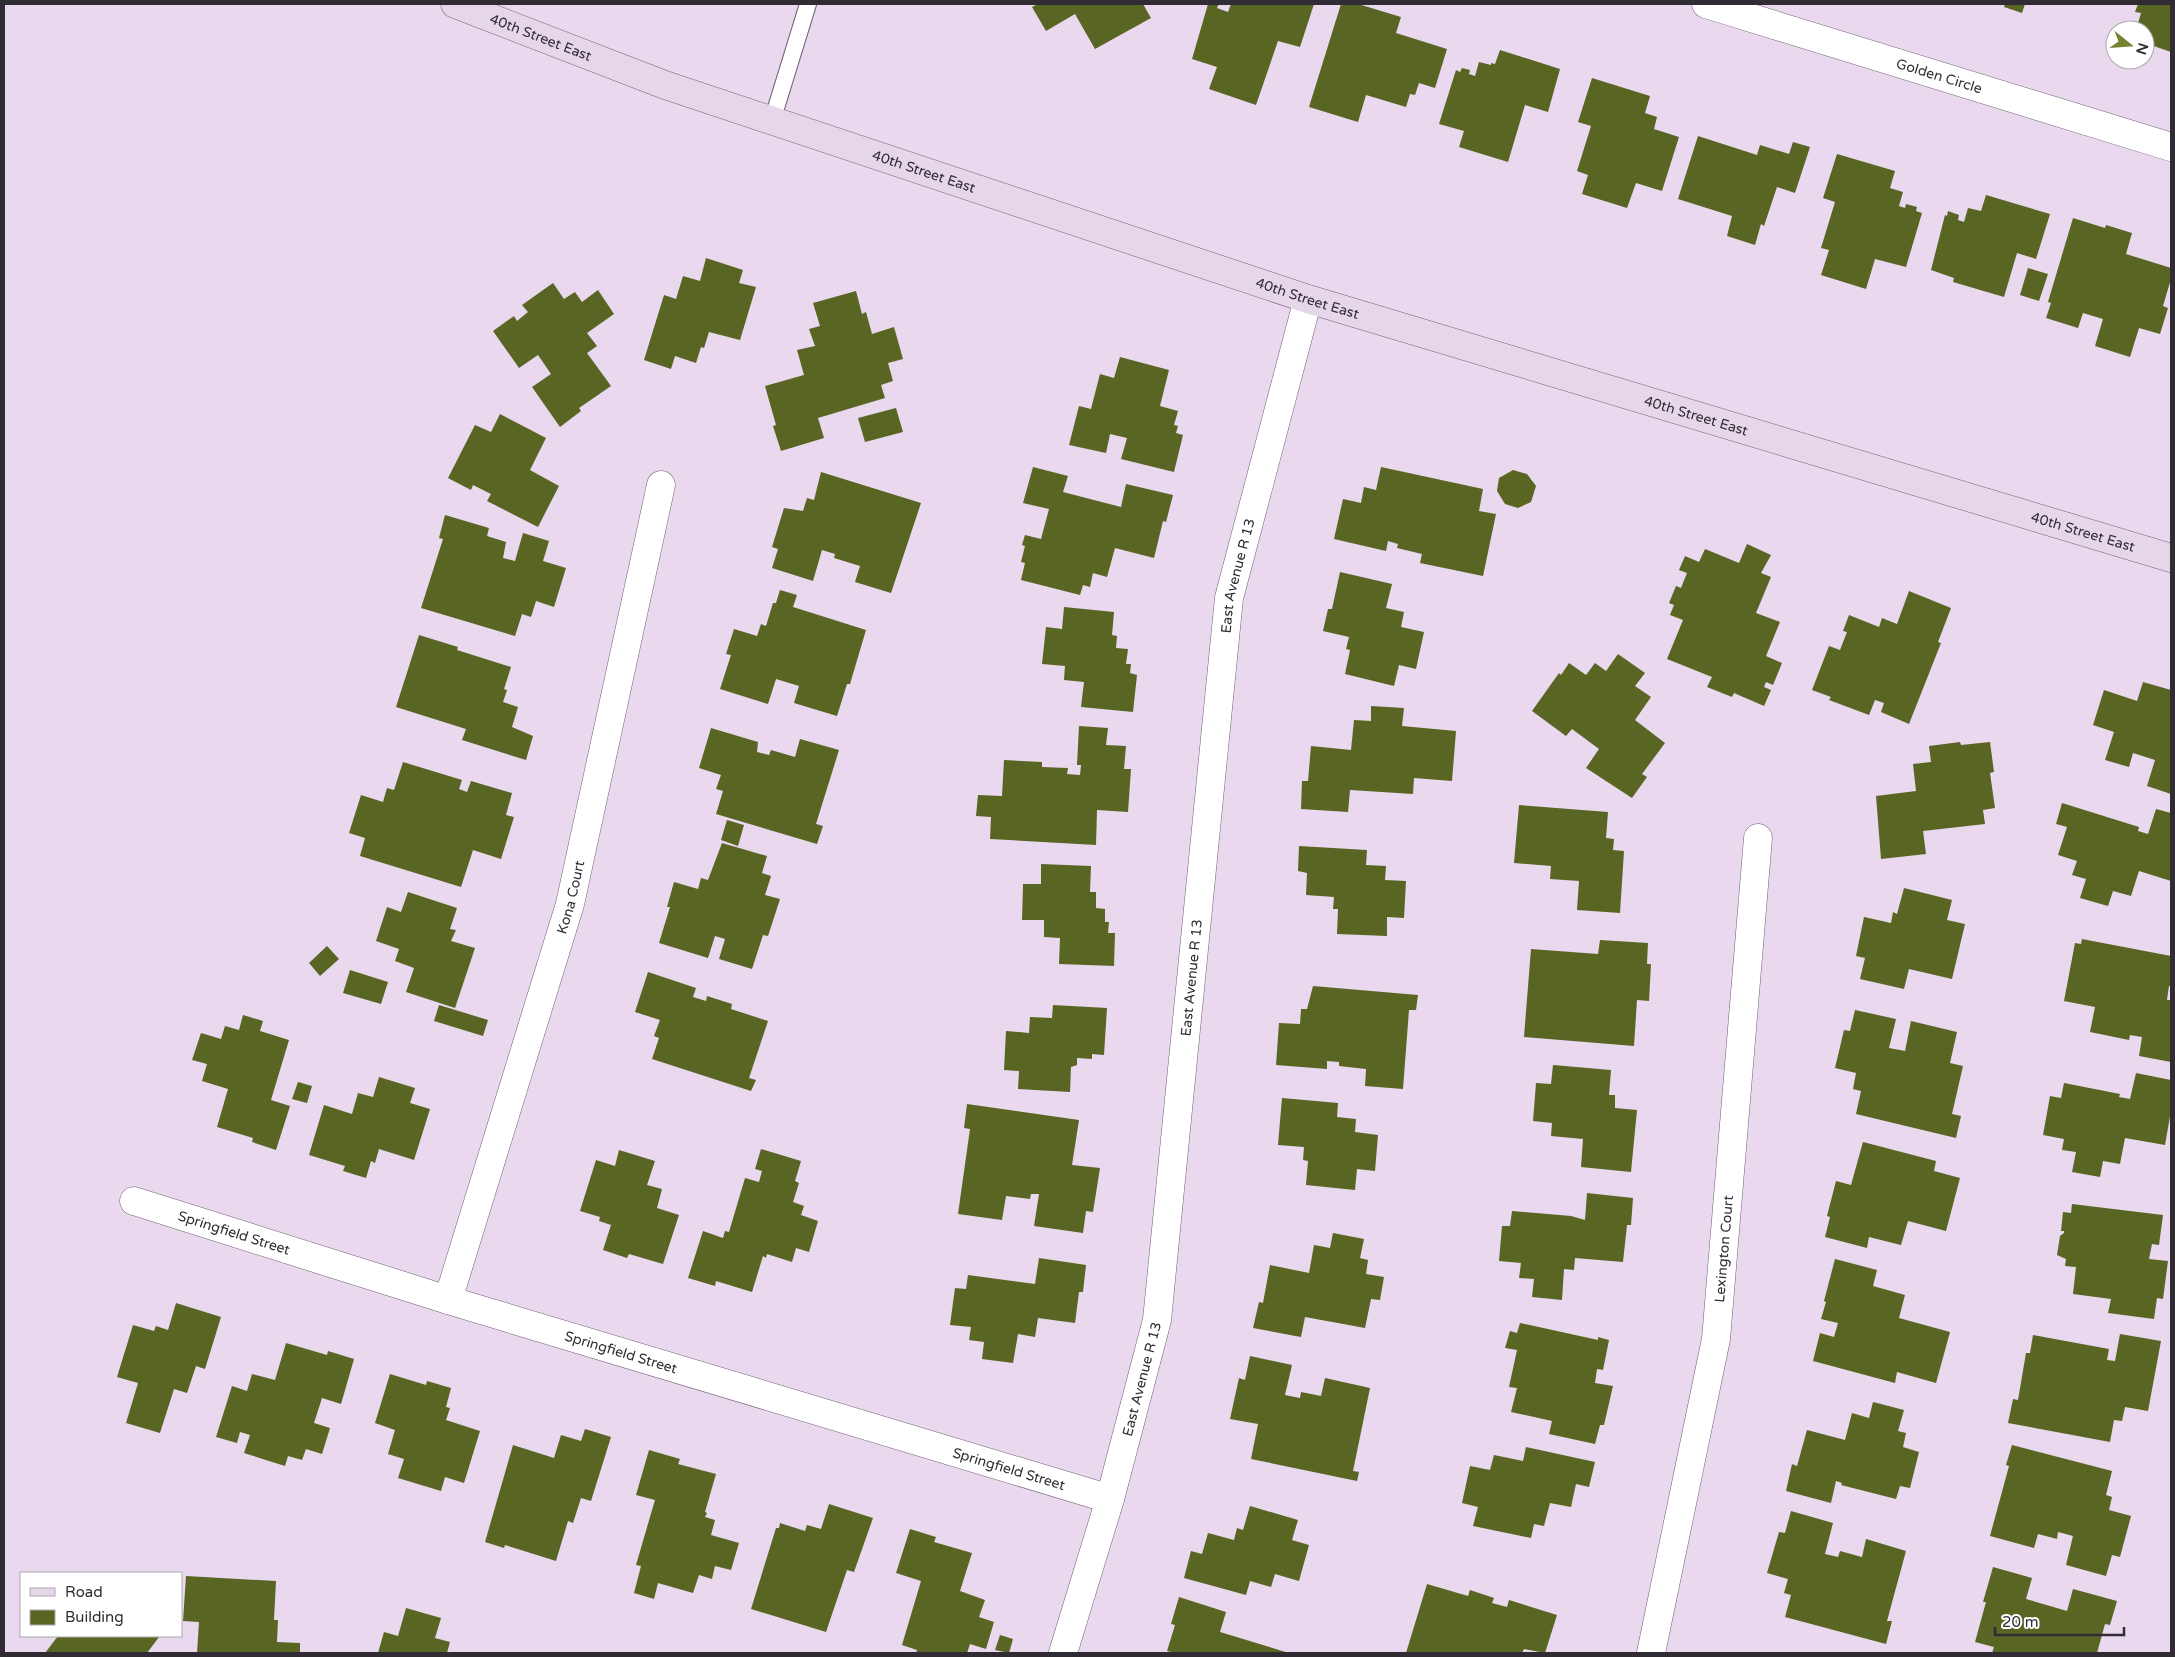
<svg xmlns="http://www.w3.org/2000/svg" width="2175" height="1657" font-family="'Varela Round',sans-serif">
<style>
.building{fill:#596523}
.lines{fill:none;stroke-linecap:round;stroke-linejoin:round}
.service-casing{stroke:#706174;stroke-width:18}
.minor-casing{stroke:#706174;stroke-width:29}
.secondary-casing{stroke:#706174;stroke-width:29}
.service{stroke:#fff;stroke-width:16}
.minor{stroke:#fff;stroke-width:28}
.secondary{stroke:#e6d6e9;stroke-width:28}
.labels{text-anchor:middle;stroke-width:5;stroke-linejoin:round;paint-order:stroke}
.street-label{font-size:14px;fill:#312b33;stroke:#fff}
</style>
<rect width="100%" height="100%" fill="#e9d8ee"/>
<g class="building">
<polygon points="1038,4 1143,4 1151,18 1095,49 1075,14 1046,31 1032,7"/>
<polygon points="1208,4 1219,4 1217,8 1228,12 1231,4 1314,4 1300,47 1278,41 1256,105 1209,89 1217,67 1192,59"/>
<polygon points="1341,4 1358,4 1401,17 1396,33 1447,49 1435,88 1419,83 1415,95 1410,94 1406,107 1366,95 1358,122 1309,107"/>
<polygon points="2005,4 2025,4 2022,13 2004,7"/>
<polygon points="2138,4 2171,4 2171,52 2145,43 2145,30 2136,30 2141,13 2135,12"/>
<polygon points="1500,50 1560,69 1548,112 1525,105 1508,162 1459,147 1464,131 1439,124 1456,70 1460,72 1462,68 1470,70 1469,74 1475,76 1479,62 1491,65 1491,63 1495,64"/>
<polygon points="1592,78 1650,96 1645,113 1657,117 1654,129 1679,137 1662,191 1636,183 1627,208 1582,194 1588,175 1577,171 1591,126 1578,122"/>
<polygon points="1698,136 1757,155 1760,145 1789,154 1793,142 1810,147 1795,193 1777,187 1764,226 1761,224 1755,245 1727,236 1732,216 1678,199"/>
<polygon points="1837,154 1895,171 1890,188 1903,192 1899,206 1905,208 1906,204 1917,207 1916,211 1922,213 1906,267 1875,259 1866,289 1821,275 1829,250 1821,248 1835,202 1823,198"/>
<polygon points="1986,195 2050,214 2036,259 2017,253 2004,297 1953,282 1954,278 1931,270 1945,215 1947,216 1948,211 1959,215 1958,220 1964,222 1968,208 1981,211"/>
<polygon points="2073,218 2105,228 2106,225 2132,233 2126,254 2171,268 2171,279 2163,306 2168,308 2160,334 2139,328 2130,357 2095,346 2103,319 2083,313 2078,328 2046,318 2051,303 2048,302"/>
<polygon points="706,258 743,270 739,283 756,287 740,340 709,332 704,348 701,347 696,363 675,356 671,369 644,360 664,295 676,299 683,276 700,281"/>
<polygon points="2028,268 2048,274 2039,301 2020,295"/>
<polygon points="553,283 564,299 575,292 582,302 598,290 614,314 587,333 597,346 587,353 611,386 579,408 581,411 560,427 532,387 551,374 538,355 519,368 493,331 514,316 517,321 528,312 522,305"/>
<polygon points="856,291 862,314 866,312 872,334 894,327 903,359 888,363 893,381 881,385 885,398 818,418 824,438 781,451 773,426 776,425 765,386 804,375 797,350 815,346 809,329 820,326 813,303"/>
<polygon points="1120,357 1169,370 1160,406 1178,411 1174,425 1178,426 1176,433 1183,435 1174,472 1121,459 1127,438 1110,434 1106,453 1069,445 1079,406 1091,409 1100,374 1114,378"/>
<polygon points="896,408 903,432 865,442 858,418"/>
<polygon points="500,414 546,438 530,470 559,486 538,527 487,501 491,494 473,485 471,490 448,478 475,425 491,432"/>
<polygon points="1033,467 1068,476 1063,492 1121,507 1126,484 1173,495 1166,522 1163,521 1154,558 1115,548 1107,577 1093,573 1090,587 1083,585 1080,595 1021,580 1025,563 1021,562 1025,546 1022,545 1025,535 1041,539 1049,509 1023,503"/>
<polygon points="1381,467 1483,489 1479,511 1496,514 1483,576 1420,563 1422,554 1397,548 1398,544 1388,541 1386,551 1334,539 1343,499 1361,503 1364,487 1376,490"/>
<polygon points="1513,470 1527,474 1536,486 1531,502 1518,508 1505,504 1497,491 1499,478"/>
<polygon points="821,472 921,503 891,593 855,582 860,566 834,558 835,554 822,550 813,581 772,568 778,549 772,547 784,508 803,511 807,498 814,500"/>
<polygon points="445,515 489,528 487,536 506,542 503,558 515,561 523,533 549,541 543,561 566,568 554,607 536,601 531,617 522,614 515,636 421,608 443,539 439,538"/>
<polygon points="1747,544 1771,555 1761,573 1771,577 1756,613 1780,622 1766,656 1782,663 1773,685 1766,682 1764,687 1771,690 1764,706 1734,693 1732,697 1707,687 1712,677 1667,659 1683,620 1670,615 1674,605 1669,603 1676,586 1681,588 1687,573 1679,570 1685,556 1699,562 1705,549 1739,563"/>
<polygon points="1340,572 1392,584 1386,608 1404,612 1401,627 1424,632 1416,669 1399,665 1394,686 1345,674 1350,650 1346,649 1349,637 1323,631 1328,609 1332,609"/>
<polygon points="780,590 797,595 793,607 866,630 850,684 847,684 837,716 794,703 799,686 776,679 768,704 720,689 731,655 726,654 734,629 757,636 761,624 766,626 773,603 776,603"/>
<polygon points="1909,591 1951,608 1938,642 1941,643 1909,724 1881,712 1884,703 1875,700 1869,715 1829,700 1831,697 1812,690 1829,646 1840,650 1847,632 1843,631 1849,615 1879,627 1882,618 1897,624"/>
<polygon points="1064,607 1114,612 1112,635 1117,636 1116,648 1128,649 1126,664 1131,664 1130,673 1137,675 1133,712 1081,707 1084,682 1064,680 1065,666 1042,664 1046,627 1062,629"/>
<polygon points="419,635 458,647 457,650 511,667 504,689 507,690 503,702 518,707 512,727 533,736 526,760 462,740 466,729 396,707"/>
<polygon points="1618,654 1645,673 1635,686 1651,697 1635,720 1665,743 1642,774 1647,777 1632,798 1586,768 1599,749 1572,729 1566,736 1532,711 1559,673 1561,675 1569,663 1586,675 1595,663 1606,671"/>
<polygon points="2143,682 2171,690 2171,794 2147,786 2155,760 2133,753 2129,767 2105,760 2114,732 2093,725 2104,690 2137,701"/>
<polygon points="1371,706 1404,708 1402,726 1456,731 1452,781 1414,778 1413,794 1350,790 1348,812 1301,809 1302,781 1308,781 1311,746 1351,750 1354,720 1371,721"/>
<polygon points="1079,726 1108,728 1106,745 1126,746 1124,769 1131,769 1128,812 1097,810 1096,845 990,839 991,817 976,816 978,795 1002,796 1004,760 1042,762 1042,767 1068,768 1067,774 1080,775 1081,765 1077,765"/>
<polygon points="711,728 758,742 757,752 769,755 771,750 795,757 800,739 839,750 816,824 823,826 817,844 716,814 723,791 716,789 721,775 699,768"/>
<polygon points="1960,742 1961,745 1990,742 1994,772 1990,773 1995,808 1983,810 1985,824 1923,831 1926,854 1881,859 1876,796 1916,791 1913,764 1931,762 1929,746"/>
<polygon points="403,762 462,780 459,789 467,792 471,781 512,793 506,815 514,817 501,859 473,850 461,887 360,856 365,838 349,833 361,795 383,802 387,788 394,790"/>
<polygon points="2062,803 2139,827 2138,831 2148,834 2156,809 2171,813 2171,881 2139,871 2131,896 2113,891 2108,906 2080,898 2086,879 2072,875 2077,861 2058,855 2067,827 2056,824"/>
<polygon points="1519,805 1608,812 1606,838 1614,839 1613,850 1624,851 1620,913 1577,910 1579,881 1550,879 1551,866 1514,863"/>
<polygon points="727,820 744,825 738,846 721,840"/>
<polygon points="722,843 767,856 762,873 771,876 765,895 780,899 768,936 763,935 752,969 719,959 725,939 715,936 708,958 659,943 670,907 667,907 674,882 698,889 701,878 708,880"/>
<polygon points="1299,846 1367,850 1366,865 1386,866 1385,880 1406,881 1404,918 1387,917 1387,936 1337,934 1338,909 1333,909 1334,897 1306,895 1307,873 1298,871"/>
<polygon points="1041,864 1091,866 1090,892 1096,892 1096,908 1105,909 1105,922 1109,922 1108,933 1115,933 1114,966 1059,964 1060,938 1044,937 1044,920 1022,920 1023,884 1041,884"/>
<polygon points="1904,888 1952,900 1947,920 1965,924 1952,979 1909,969 1904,989 1860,979 1865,958 1856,956 1864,917 1891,923 1893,912 1897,914"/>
<polygon points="408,892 457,908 450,929 456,930 451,941 475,948 455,1008 406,992 414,968 395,961 399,949 376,941 387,907 401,912"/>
<polygon points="2082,939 2171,956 2171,986 2169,986 2167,1000 2171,1000 2171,1062 2139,1056 2142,1037 2130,1035 2129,1040 2090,1032 2095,1007 2064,1001 2075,943 2081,944"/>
<polygon points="1600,940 1648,943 1647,964 1651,964 1649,1001 1637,1000 1634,1046 1524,1037 1531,949 1598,954"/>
<polygon points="327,946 339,959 320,976 309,963"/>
<polygon points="350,970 388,982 381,1004 343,993"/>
<polygon points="648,972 696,988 693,997 706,1001 707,996 732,1004 731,1009 768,1021 749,1078 756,1080 751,1091 652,1059 659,1038 654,1036 660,1020 635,1012"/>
<polygon points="1313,986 1418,995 1416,1010 1409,1010 1403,1089 1365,1086 1366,1069 1339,1066 1339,1062 1327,1061 1327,1069 1276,1065 1279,1023 1300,1024 1301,1009 1307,1009"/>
<polygon points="439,1005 488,1020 483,1036 434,1021"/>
<polygon points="1053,1005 1107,1008 1104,1055 1092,1054 1092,1059 1077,1058 1077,1065 1071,1067 1070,1092 1018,1089 1019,1071 1004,1070 1006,1031 1029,1033 1030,1017 1052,1018"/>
<polygon points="1855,1010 1896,1019 1889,1048 1905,1051 1911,1021 1957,1032 1950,1063 1963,1066 1952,1114 1961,1116 1956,1138 1856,1114 1861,1091 1853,1089 1856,1073 1835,1068 1844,1030 1850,1031"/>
<polygon points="243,1015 263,1021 260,1031 289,1040 271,1100 290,1106 276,1150 252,1142 253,1138 217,1127 228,1089 202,1081 207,1064 192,1060 201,1033 221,1039 225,1026 239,1030"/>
<polygon points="1553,1065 1611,1070 1609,1095 1615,1095 1615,1108 1637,1110 1631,1172 1581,1167 1583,1139 1551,1136 1552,1123 1533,1121 1536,1083 1551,1084"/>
<polygon points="2136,1073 2171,1080 2171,1111 2165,1145 2125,1138 2120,1164 2103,1161 2100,1177 2072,1172 2076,1152 2062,1150 2064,1139 2043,1135 2050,1096 2061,1098 2064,1083 2120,1094 2119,1097 2130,1099"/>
<polygon points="379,1077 415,1088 410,1103 430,1109 414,1160 379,1149 375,1163 371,1161 366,1178 343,1171 345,1166 309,1155 324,1105 352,1114 358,1093 373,1097"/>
<polygon points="298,1082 312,1086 307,1103 292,1099"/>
<polygon points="1282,1098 1338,1103 1337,1117 1356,1119 1355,1132 1378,1135 1375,1171 1357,1169 1355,1190 1306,1185 1308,1161 1303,1160 1304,1147 1278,1145"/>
<polygon points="967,1104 1079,1120 1072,1165 1100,1168 1093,1212 1086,1211 1083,1233 1034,1226 1039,1194 1031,1194 1030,1199 1006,1196 1002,1220 958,1214 970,1129 964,1128"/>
<polygon points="1863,1142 1936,1161 1934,1171 1960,1178 1946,1231 1908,1221 1901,1245 1869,1237 1867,1248 1825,1237 1830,1217 1827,1216 1836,1181 1851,1185"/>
<polygon points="761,1149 801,1161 795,1181 799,1183 793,1202 804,1206 801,1215 818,1221 809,1252 796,1248 792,1262 767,1254 766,1258 763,1256 752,1292 716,1281 715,1286 688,1278 703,1231 723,1238 725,1231 729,1232 745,1178 759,1182 762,1171 755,1169"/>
<polygon points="619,1150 655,1161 647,1185 662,1189 657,1208 679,1215 663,1264 629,1254 627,1258 603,1250 611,1225 599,1221 600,1217 580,1211 596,1160 615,1166"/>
<polygon points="1587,1193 1633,1198 1631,1225 1627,1225 1623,1262 1575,1258 1574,1270 1564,1269 1562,1300 1532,1297 1534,1279 1519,1278 1521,1263 1499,1261 1502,1226 1510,1226 1512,1211 1571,1216 1585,1220"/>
<polygon points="2072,1204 2163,1215 2159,1245 2152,1244 2149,1259 2168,1261 2163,1299 2157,1298 2154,1319 2108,1313 2111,1299 2073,1294 2076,1267 2065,1266 2066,1259 2057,1255 2060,1236 2064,1233 2064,1231 2061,1231 2063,1212 2071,1213"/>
<polygon points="1333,1233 1364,1239 1360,1258 1368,1260 1366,1274 1384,1277 1380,1300 1371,1299 1365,1328 1305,1317 1301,1337 1253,1328 1259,1302 1263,1303 1270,1265 1309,1273 1314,1245 1330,1248"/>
<polygon points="1039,1258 1086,1265 1083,1292 1079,1292 1075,1323 1038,1318 1035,1337 1018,1334 1013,1363 982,1359 984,1342 969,1340 971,1327 950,1325 955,1288 966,1289 968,1275 1035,1284"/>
<polygon points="1835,1259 1877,1270 1873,1286 1905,1295 1899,1318 1950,1332 1936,1383 1897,1372 1895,1383 1813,1361 1820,1333 1834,1337 1838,1323 1821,1319 1826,1302 1824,1301"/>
<polygon points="176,1303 221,1317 205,1369 196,1366 187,1393 174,1389 160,1433 126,1423 138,1383 117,1377 133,1325 154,1331 156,1326 168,1330"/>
<polygon points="1520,1323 1598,1340 1598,1337 1609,1340 1603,1370 1597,1369 1595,1383 1613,1386 1604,1425 1600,1425 1595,1444 1549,1434 1552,1421 1511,1412 1517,1388 1509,1387 1517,1350 1505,1348 1510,1331 1517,1333"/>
<polygon points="2120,1334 2161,1341 2148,1411 2125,1407 2122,1421 2114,1420 2110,1442 2008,1423 2013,1399 2018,1400 2026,1353 2030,1353 2033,1335 2109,1349 2107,1360 2115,1361"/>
<polygon points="286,1343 327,1355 328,1351 354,1359 341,1404 322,1398 314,1423 330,1428 322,1454 306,1449 302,1460 288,1456 285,1466 244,1453 250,1435 240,1432 237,1443 216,1437 232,1386 247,1391 252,1374 275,1380"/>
<polygon points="1250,1356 1292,1365 1285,1395 1300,1398 1301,1392 1321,1396 1325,1378 1370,1388 1353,1471 1359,1472 1357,1481 1251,1459 1258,1424 1230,1419 1239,1378 1245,1380"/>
<polygon points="390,1374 426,1385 427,1381 451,1388 446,1407 450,1408 446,1420 480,1431 464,1483 445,1477 441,1491 398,1478 404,1459 388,1454 395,1430 375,1423"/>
<polygon points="1873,1402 1904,1410 1898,1431 1906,1433 1903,1447 1919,1452 1910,1488 1900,1486 1896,1499 1841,1485 1842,1483 1836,1481 1831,1503 1786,1491 1792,1464 1797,1466 1807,1430 1845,1440 1852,1413 1869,1418"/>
<polygon points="585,1429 611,1437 591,1501 581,1498 573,1523 568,1521 556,1561 505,1545 504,1548 485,1542 513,1445 554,1458 561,1435 581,1441"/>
<polygon points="2012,1445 2112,1471 2106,1495 2112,1497 2109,1510 2131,1516 2120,1557 2112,1555 2106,1576 2066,1565 2073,1536 2058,1532 2057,1539 2038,1534 2034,1548 1990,1536 2009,1466 2006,1465"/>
<polygon points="1526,1447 1595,1462 1589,1487 1576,1484 1571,1507 1550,1503 1544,1526 1534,1524 1531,1538 1473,1526 1478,1507 1462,1503 1470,1466 1490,1470 1494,1455 1523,1461"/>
<polygon points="649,1450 680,1459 678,1464 716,1474 705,1512 707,1513 705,1517 715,1520 711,1535 739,1543 731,1570 715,1566 712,1579 699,1575 693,1593 658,1583 654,1599 634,1593 641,1566 636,1565 655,1500 636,1495"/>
<polygon points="829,1504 873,1518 854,1572 847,1570 826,1632 751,1609 776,1528 779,1528 780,1523 805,1531 807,1525 821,1529"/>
<polygon points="1250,1506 1298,1520 1292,1540 1309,1545 1299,1581 1275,1574 1271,1587 1250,1581 1246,1595 1184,1578 1191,1551 1202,1554 1208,1533 1234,1540 1237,1528 1243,1530"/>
<polygon points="1791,1511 1833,1523 1825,1554 1838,1557 1840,1551 1862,1557 1866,1539 1906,1551 1887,1621 1892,1621 1886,1644 1785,1617 1791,1595 1784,1593 1788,1579 1767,1573 1779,1532 1785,1533"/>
<polygon points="910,1529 936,1537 934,1542 972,1553 960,1591 985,1600 979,1617 994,1622 986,1649 970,1644 967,1653 916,1653 917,1650 902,1645 921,1581 896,1573"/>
<polygon points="1993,1567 2032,1578 2026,1599 2067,1611 2073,1589 2117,1601 2110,1625 2105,1624 2097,1653 1992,1653 1994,1647 1975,1642 1986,1602 1983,1602"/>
<polygon points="186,1576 276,1581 274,1620 278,1620 277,1642 300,1643 300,1653 197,1653 199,1622 183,1621"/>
<polygon points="1427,1584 1468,1596 1470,1590 1494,1598 1492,1603 1507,1607 1509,1600 1557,1615 1545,1653 1524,1649 1522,1653 1406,1653"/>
<polygon points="1179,1597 1226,1612 1220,1632 1289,1653 1175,1653 1167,1651 1175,1625 1171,1624"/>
<polygon points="406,1608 441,1618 435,1638 450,1642 447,1653 378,1653 384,1632 398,1636"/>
<polygon points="1000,1635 1013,1639 1009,1653 995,1650"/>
<polygon points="58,1636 158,1636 159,1637 147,1653 45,1653"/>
</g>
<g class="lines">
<defs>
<polyline id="service" points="772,121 808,4"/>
<g id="minor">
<path id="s1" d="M1706,4L2171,147"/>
<path id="s2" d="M134,1201L448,1300L1110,1499"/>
<path id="s3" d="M448,1300L570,904L661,485"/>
<path id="s4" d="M1063,1653L1110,1499L1157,1320L1229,598L1308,299"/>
<path id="s5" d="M1651,1653L1716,1339L1758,838"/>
</g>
<g id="secondary">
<path id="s6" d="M455,4L665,85L1308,299L2171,558"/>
</g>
</defs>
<use href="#service" class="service-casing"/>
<use href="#minor" class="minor-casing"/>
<use href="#secondary" class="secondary-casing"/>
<use href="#service" class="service"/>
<use href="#minor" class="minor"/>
<use href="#secondary" class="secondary"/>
</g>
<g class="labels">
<g class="street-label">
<text dy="5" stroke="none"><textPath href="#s6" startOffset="92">40th Street East</textPath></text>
<text dy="5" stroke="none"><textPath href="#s1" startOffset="244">Golden Circle</textPath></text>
<text dy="5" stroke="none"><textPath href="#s6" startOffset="498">40th Street East</textPath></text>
<text dy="5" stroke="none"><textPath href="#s6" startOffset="902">40th Street East</textPath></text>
<text dy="5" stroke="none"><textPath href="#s6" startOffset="1308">40th Street East</textPath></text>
<text dy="5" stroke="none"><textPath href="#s6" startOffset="1712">40th Street East</textPath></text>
<text dy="5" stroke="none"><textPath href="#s4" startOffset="1095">East Avenue R 13</textPath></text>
<text dy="5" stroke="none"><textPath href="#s3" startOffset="421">Kona Court</textPath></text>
<text dy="5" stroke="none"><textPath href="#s4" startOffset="690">East Avenue R 13</textPath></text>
<text dy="5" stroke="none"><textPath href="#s2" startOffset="105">Springfield Street</textPath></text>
<text dy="5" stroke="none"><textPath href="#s5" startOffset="411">Lexington Court</textPath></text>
<text dy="5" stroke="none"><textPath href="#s2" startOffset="510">Springfield Street</textPath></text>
<text dy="5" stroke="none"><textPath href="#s4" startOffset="285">East Avenue R 13</textPath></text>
<text dy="5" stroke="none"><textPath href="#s2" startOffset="915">Springfield Street</textPath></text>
</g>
</g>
<rect width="2175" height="1657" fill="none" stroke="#312b33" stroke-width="10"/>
<rect x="20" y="1572" width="162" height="65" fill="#ffffff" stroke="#adaaad"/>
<rect x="30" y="1588" width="25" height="8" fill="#e6d6e9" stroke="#adaaad"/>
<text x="65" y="1597" font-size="15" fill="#312b33">Road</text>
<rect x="30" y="1610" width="25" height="15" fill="#596523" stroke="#adaaad"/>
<text x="65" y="1622" font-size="15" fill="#312b33">Building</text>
<g transform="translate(2130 45) rotate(107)"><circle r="24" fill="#ffffff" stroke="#adaaad"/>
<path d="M0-4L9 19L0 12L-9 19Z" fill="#758433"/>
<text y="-8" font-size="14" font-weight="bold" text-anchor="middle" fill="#312b33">N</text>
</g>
<path d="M1995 1627v8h129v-8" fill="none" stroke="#312b33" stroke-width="2.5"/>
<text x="2002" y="1627" font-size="15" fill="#312b33" stroke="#ffffff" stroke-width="4" paint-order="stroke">20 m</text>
</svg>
